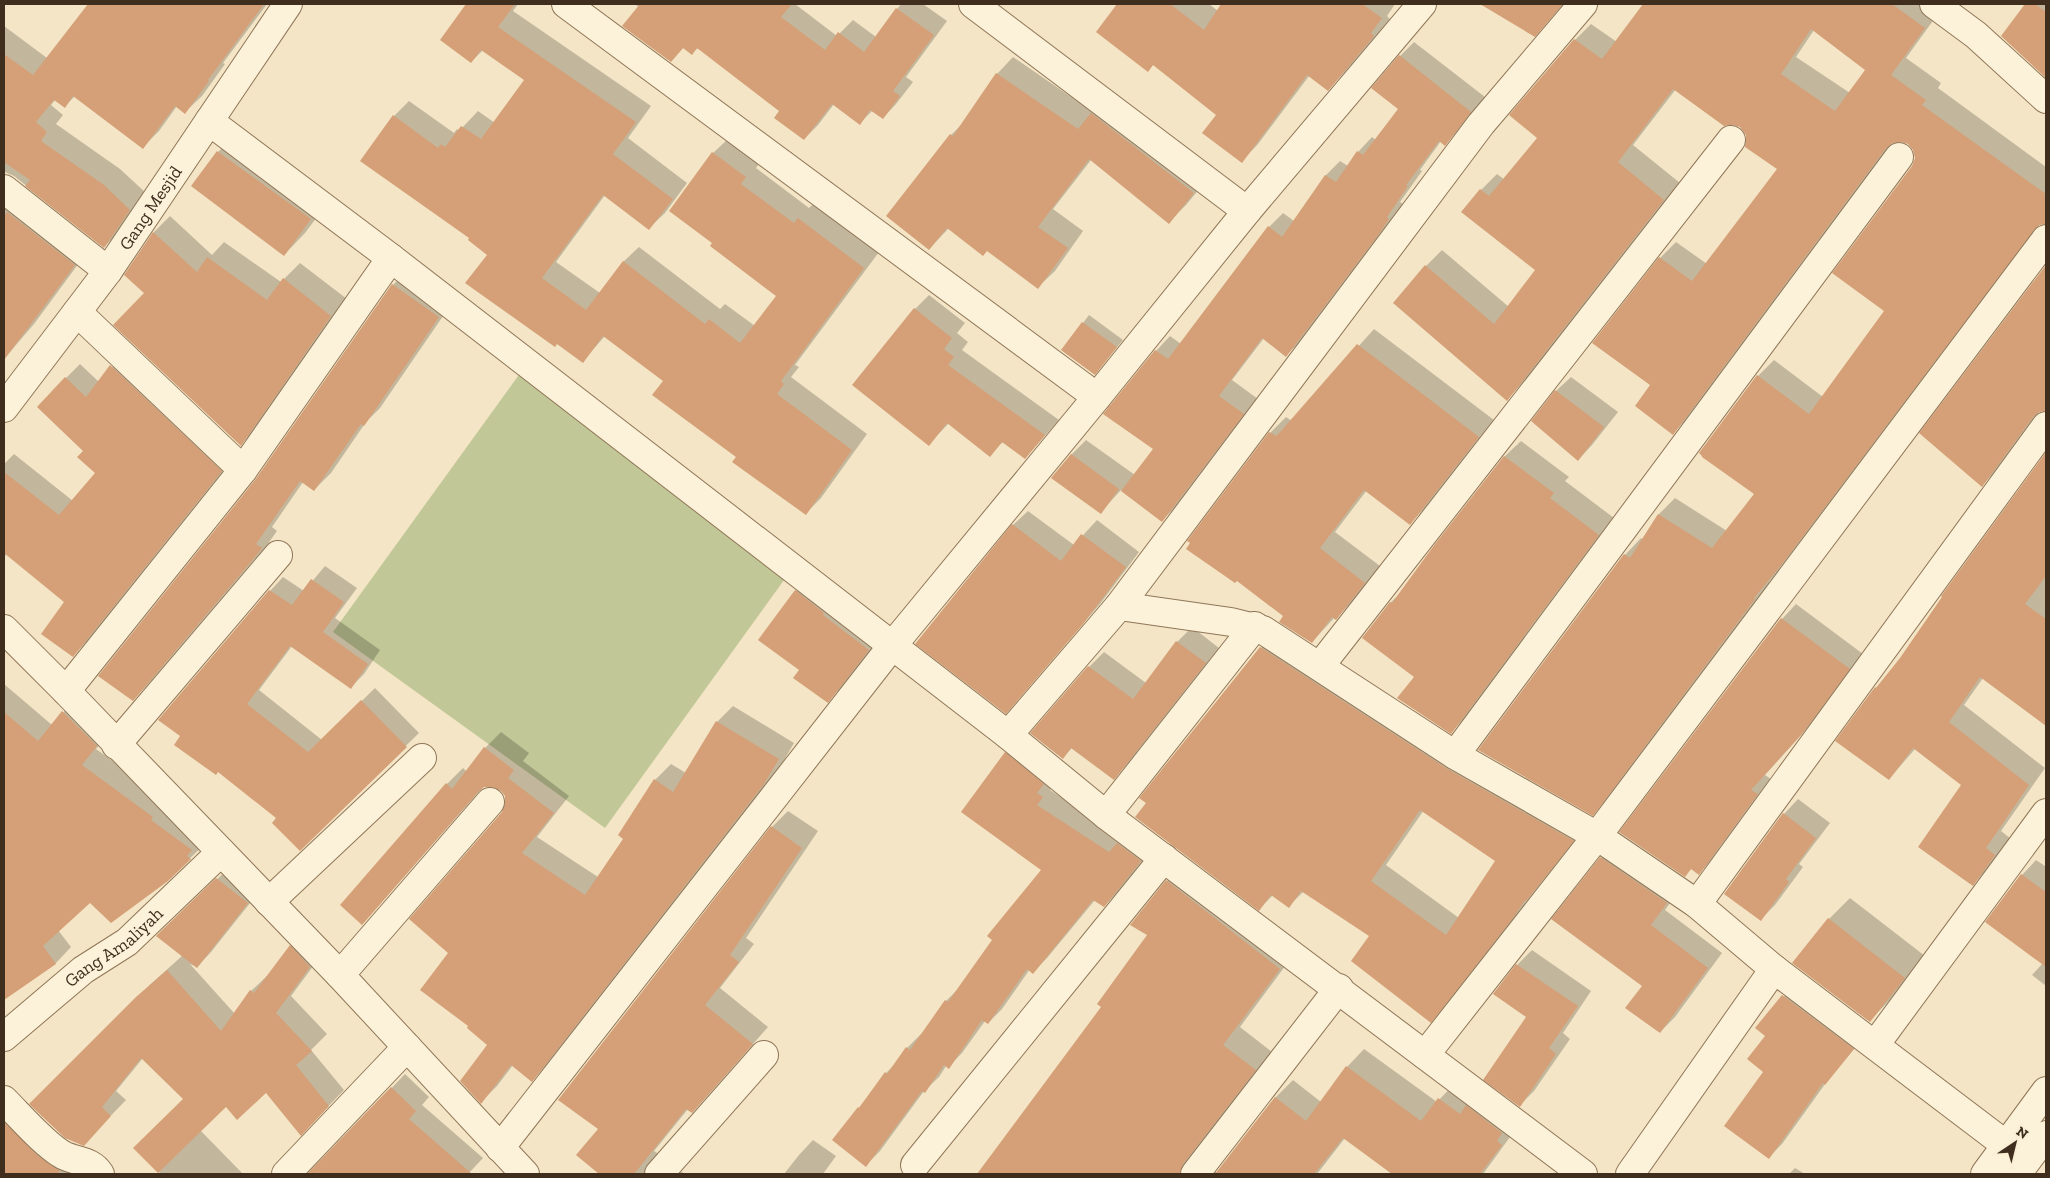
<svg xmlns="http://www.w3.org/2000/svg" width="2050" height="1178" font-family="'Zilla Slab',serif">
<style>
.cemetery{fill:#c1c797}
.shadow{fill:#0003;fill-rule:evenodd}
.building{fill:#d59f77;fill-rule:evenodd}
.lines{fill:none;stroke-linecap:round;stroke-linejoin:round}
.minor-casing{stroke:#907658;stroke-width:30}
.minor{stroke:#fcf2d9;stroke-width:28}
.labels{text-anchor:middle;stroke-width:4.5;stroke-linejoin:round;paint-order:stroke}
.street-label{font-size:18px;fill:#3f2e1e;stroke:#f9efd5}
</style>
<rect width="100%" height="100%" fill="#f3e5c5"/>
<polygon class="cemetery" points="521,372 792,569 605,828 333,632"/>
<g class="shadow">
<polygon points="89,4 267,4 223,63 225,64 202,96 185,112 177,106 159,131 143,147 75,96 65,106 55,100 51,105 63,115 56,124 120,169 146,193 121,230 104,247 14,176 5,172 5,178 90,248 34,324 4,359 4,26 47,58"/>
<polygon points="468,4 518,4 513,11 651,106 628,138 687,183 665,213 649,228 605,195 556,262 600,293 623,262 639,247 720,309 725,304 755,326 778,296 714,243 713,153 729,138 761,161 756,168 809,208 814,203 879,252 795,365 799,367 791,377 867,434 821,498 805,514 737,457 664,381 605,336 583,361 489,254 471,238 394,116 409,101 454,133 457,129 459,131 478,111 495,123 525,80 483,50 471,62 441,39"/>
<polygon points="634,4 795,4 837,36 853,20 876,37 901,4 923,4 947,21 906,77 913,82 896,104 883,118 872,111 860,123 834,104 818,125 804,139 781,110 698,48 692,53 684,47 671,61 639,7"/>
<polygon points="1119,4 1209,4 1218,11 1222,4 1395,4 1387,16 1390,19 1345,72 1328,89 1309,76 1258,144 1242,161 1217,114 1154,64 1148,70 1098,32"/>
<polygon points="1488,4 1564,4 1535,35 1486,6"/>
<path d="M1645,4H1930L1940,11L1906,58L1941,83L1938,88L2046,167V223H2041L1798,547L1769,582L1771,583L1609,798L1593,814L1480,750L1625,555L1641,538L1643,540L1659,514L1675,498L1727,531L1755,493L1758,376L1774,360L1823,397L1886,311L1916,158L1914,150L1909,143L1900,140L1894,141L1689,417L1673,433L1652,385L1660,258L1676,242L1707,264L1779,169L1741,126L1676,89L1633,145L1680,183L1523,383L1507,399L1426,266L1442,250L1509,307L1537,270L1481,190L1497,174L1505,180L1539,138L1575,40L1591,24L1617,42ZM1814,30L1867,69L1850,93L1796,57Z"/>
<polygon points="2026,4 2046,4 2046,76 2002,36"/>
<polygon points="1414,42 1485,97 1459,130 1445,144 1441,141 1420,170 1422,171 1400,202 1403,204 1393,218 1301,341 1286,355 1264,338 1232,380 1258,399 1177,506 1162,520 1121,490 1101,512 1071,455 1086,440 1135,475 1155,449 1156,351 1170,336 1181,344 1269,227 1283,213 1294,221 1326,175 1340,161 1348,166 1358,152 1372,137 1376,140 1400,109 1400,56"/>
<polygon points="1013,57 1093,112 1210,176 1186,205 1169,222 1091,160 1053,209 1083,231 1055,271 1038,287 987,250 949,228 929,249 888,216 951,135 964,122 997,74"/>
<polygon points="240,130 332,197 305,233 284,255 193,186 218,152"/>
<polygon points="170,216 212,255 224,242 281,282 300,263 347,299 257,428 241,444 146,293 126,275 154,232"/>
<polygon points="2046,267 2046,410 2041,410 1998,469 1982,485 1921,433"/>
<polygon points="409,269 454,300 380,408 366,422 331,473 314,490 303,482 272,527 277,531 267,545 149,683 133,700 256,480 393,285"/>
<polygon points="929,295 965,323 957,333 968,342 962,350 1059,420 1025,458 1003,442 989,455 949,423 929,444 915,309"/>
<polygon points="1089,315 1123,340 1101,366 1063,350"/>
<polygon points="1374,329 1494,420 1426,507 1410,523 1367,490 1335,532 1380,566 1352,602 1336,618 1335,617 1312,642 1285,616 1189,541 1270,433 1286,417 1292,421"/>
<polygon points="126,352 235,456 87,641 73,656 66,602 7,554 4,557 4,464 14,454 73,501 96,473 85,451 66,378 80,364 99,382"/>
<polygon points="1571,377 1618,412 1592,445 1578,460 1556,391"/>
<polygon points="1521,441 1569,477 1565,481 1614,518 1467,716 1451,732 1416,676 1363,638 1391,602 1403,591 1505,456"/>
<polygon points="2046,454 2046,725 1983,678 1964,705 2045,768 2001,831 2011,839 1989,868 1973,884 1963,785 1915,749 1889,779 1876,688 1901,659 1943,596"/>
<polygon points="1028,511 1074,545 1097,520 1139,552 1100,604 1006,712 1013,525"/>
<polygon points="325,566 357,588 335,618 380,650 364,674 351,687 292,646 259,690 322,740 375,688 419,733 300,849 278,818 182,736 270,591 283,577 304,591"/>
<polygon points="810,576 883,635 842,687 827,701 800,670 796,591"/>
<polygon points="1796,604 1863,654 1816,718 1765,775 1771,779 1713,859 1699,873 1692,868 1685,875 1782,619"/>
<polygon points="1192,627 1219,648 1128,763 1114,778 1072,748 1062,758 1089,667 1104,652 1146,683 1177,642"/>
<path d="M1277,632L1588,825L1446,1006L1431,1021L1371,936L1304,891L1289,906L1273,895L1259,909L1141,798L1261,648ZM1424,810L1497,860L1459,918L1386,865Z"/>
<polygon points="4,684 52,725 78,696 112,730 96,749 168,801 206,843 167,880 90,901 58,930 71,947 56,963 4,998"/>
<polygon points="733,706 794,743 780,767 547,1065 531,1081 513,1065 497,1086 481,1102 489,1045 470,1026 450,953 507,805 506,796 501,790 493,785 483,787 362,924 447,784 463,768 467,772 485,748 501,732 529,753 523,761 569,796 537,837 598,877 625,838 655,780 671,764 686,773 717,722"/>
<polygon points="1020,739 1056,782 1050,790 1123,838 1154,846 1118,892 1104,906 1095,900 1047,958 1033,972 1030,969 1002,1009 988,1023 985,1021 962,1053 948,1067 946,1066 939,1077 924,1091 880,1151 866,1165 834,1140 886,1073 898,1061 907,1048 921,1034 922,1035 946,1001 960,987 1043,869 1006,753"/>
<polygon points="1798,799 1830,823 1799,864 1803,867 1775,905 1760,920 1784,814"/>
<polygon points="788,811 818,831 746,938 754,944 720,988 768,1027 708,1095 692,1112 688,1109 654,1151 660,1155 674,1173 682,1172 685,1174 601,1174 578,1155 600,1129 772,827"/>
<polygon points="1616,843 1681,888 1665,910 1722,953 1675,1017 1660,1032 1601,858"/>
<polygon points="2036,860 2045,866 2046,864 2046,986 2032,975 2043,963 2022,875"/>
<polygon points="1185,863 1297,950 1240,1027 1272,1052 1212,1172 1218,1172 1275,1098 1293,1080 1321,1102 1347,1067 1364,1049 1437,1102 1457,1081 1518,1126 1483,1174 1392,1174 1345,1138 1317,1174 1071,1174 1063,1168 1058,1174 979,1174 1103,1007 1149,935 1132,924 1167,881"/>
<polygon points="232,865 262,888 211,952 197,967 190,964 235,1014 251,991 267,976 268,977 291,946 306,931 325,950 291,996 327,1034 311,1050 344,1090 316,1119 266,1091 226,1106 200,1130 243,1174 161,1174 135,1148 185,1099 143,1058 116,1091 126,1100 99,1128 31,1104 153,982 182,956 172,922"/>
<polygon points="1850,898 1925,956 1891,999 1870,1020 1829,919"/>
<polygon points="1532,950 1591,991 1563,1033 1570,1039 1534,1091 1520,1105 1528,1017 1517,965"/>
<polygon points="1797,982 1866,1035 1828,1080 1782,1144 1769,1157 1764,1072 1767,1036 1757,1028"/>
<polygon points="405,1074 429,1097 422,1105 483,1158 468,1174 365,1174 347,1159 334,1174 305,1174 312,1172"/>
<polygon points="4,1111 91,1174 9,1174 4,1166"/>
<polygon points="813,1140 836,1156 823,1174 784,1174 799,1155"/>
<polygon points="1795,1168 1805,1174 1789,1174"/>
</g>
<g class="building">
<polygon points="88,4 264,4 208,80 209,81 185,114 175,106 143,149 73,96 65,108 54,100 36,122 47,132 41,141 104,185 130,210 104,248 25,186 30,180 4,162 4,54 33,75"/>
<polygon points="466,4 515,4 498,27 636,122 613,154 673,199 649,230 603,195 542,278 586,310 623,261 705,324 709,319 740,343 776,296 710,246 712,243 669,211 712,152 746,177 741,184 794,223 798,218 864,268 781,381 784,384 777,394 852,450 806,515 732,462 736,457 652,395 663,381 603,336 583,363 557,344 555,347 465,283 487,255 468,240 469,238 360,161 393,115 438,148 441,144 445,147 461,126 481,139 524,80 481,50 471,63 440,40"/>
<polygon points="640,4 792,4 781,17 825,50 838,32 864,52 896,8 934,35 893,91 900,96 883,119 870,110 860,125 832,104 804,140 774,118 779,111 697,48 692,55 683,48 671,62 622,26"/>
<polygon points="1117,4 1170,4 1204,30 1221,4 1362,4 1382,18 1371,33 1374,36 1328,91 1307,75 1242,163 1202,133 1216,115 1153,65 1148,72 1096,32"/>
<polygon points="1480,4 1563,4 1535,37"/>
<path d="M1643,4H1892L1925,28L1891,75L1926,100L1922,105L2046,194V224L2039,225L2034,230L1782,564L1754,598L1755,599L1593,816L1478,750L1624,554L1630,558L1658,514L1712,548L1754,494L1702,457V456L1699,453L1757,375L1809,414L1884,311L1832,273L1912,166L1915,158L1913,150L1908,144L1901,142L1893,143L1886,148L1673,435L1635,406L1650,385L1592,343L1659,257L1692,281L1777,169L1745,147L1746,135L1740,127L1733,125L1724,126L1673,89L1618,162L1664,200L1507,401L1393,303L1425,265L1494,324L1535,270L1461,212L1480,189L1489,196L1537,138L1509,115L1574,39L1602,59ZM1811,29L1865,70L1835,111L1781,74Z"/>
<polygon points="2025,4 2035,4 2046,12 2046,78 2001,36"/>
<polygon points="1399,55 1471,112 1445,146 1439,141 1406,185 1408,186 1387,217 1389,219 1379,234 1286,357 1262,338 1219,396 1244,414 1162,522 1121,491 1153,449 1103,414 1155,350 1168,359 1268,226 1282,237 1325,175 1336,182 1357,151 1363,155 1398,109 1371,88"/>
<polygon points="996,73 1078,129 1091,113 1194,193 1169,224 1089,159 1038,227 1068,248 1038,289 987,251 983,256 947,228 929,250 886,216 950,134 953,136"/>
<polygon points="217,151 311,219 284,256 191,186"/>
<polygon points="7,212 75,265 4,360 4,217"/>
<polygon points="153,232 197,272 207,257 267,300 283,278 331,316 241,446 113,325 144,293 124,275"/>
<polygon points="2046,265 2046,411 2039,412 2033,417 1982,487 1919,433"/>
<polygon points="392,284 439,317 364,426 361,424 314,491 300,481 256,544 262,548 250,563 133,701 98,676 255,480"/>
<polygon points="914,308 952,338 944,349 954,357 948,365 1045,435 1025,459 1002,442 990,457 947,423 929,446 852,385"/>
<polygon points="1082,322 1117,347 1095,375 1061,350"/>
<polygon points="1357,344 1479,437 1410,525 1364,490 1320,548 1365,583 1336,620 1332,617 1312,643 1279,622 1283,616 1237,581 1235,583 1186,549 1190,543 1187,541 1269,432 1276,436 1281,431"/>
<polygon points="110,365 222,471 73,657 41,634 64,602 4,553 4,472 59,515 95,473 77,457 83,451 37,407 65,377 86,397"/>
<polygon points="1555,390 1604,427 1578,461 1531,421"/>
<polygon points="2046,452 2046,576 2025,604 2046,619 2046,726 1980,677 1949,722 2029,785 1986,848 1995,855 1973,886 1918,847 1961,785 1913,748 1889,780 1835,741 1875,687 1876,688 1900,658 1942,597 1941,596"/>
<polygon points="1071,454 1119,489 1101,514 1051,478"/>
<polygon points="1504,456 1554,493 1550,498 1599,535 1451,734 1397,698 1414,677 1362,638 1390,602 1392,603 1435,544"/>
<polygon points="1012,524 1061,561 1081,534 1126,567 1083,624 1006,714 915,644"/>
<polygon points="311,579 344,602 323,632 368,664 351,689 290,646 247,704 308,752 361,700 407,747 300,851 272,823 276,818 218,772 216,775 174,745 180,736 158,720 269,590 292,605"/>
<polygon points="795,590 824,613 823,615 869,650 828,703 793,678 799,670 758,640"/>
<polygon points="1781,618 1850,669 1802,734 1751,790 1758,794 1699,875 1691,869 1685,877 1619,832"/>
<polygon points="1176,641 1206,663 1114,780 1071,748 1063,759 1030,733 1088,666 1133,699"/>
<path d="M1260,647L1446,768L1574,841L1526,901L1525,900L1513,918L1431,1023L1351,961L1369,936L1301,891L1289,908L1271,895L1259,911L1135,817L1146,803L1139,798ZM1420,810L1495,861L1446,935L1371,881Z"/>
<polygon points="62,711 97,746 82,765 153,817 151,820 192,850 187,856 191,859 168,881 111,923 90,903 43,946 56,964 4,1000 4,712 38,741"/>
<polygon points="716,721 779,759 764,784 532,1082 511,1065 481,1104 460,1081 487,1045 467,1028 468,1026 420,990 448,953 409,919 502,812 505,804 505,796 501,791 492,787 484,787 478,792 362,925 340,905 446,783 452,789 484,747 514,770 508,778 554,813 522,853 585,895 623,839 618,835 654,779 673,792"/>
<polygon points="1005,752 1044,784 1037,793 1043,797 1037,805 1109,852 1117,843 1141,861 1104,907 1093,900 1033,974 1027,969 988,1024 982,1020 949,1069 944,1065 925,1093 922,1091 866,1167 832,1140 858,1107 859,1108 885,1072 887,1074 906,1047 910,1050 945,1000 948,1002 992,940 987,936 1041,870 961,812"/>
<polygon points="1783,813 1816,838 1786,879 1789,882 1761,921 1724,894"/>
<polygon points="771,826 802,848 730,955 739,962 705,1005 753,1044 692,1113 686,1109 634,1174 599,1174 576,1155 598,1129 558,1100"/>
<polygon points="1600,857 1667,903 1651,925 1708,968 1660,1033 1625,1008 1642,986 1551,919"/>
<polygon points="2021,874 2046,892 2046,967 1985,922"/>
<polygon points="216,878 248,903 197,968 156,936"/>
<polygon points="1166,880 1280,969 1223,1045 1256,1070 1183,1164 1180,1174 977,1174 1101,1007 1097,1004 1147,935 1130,925"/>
<polygon points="1828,918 1905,978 1870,1022 1792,963"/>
<polygon points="290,945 310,967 276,1013 312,1051 296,1065 329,1106 301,1136 266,1093 237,1120 226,1107 158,1173 133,1148 183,1099 141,1058 102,1107 111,1116 84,1146 65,1138 29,1104 136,997 167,970 221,1031 250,990 254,993"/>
<polygon points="1516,964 1578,1006 1549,1048 1556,1054 1520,1107 1483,1080 1526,1017 1493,994"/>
<polygon points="1782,995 1854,1049 1825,1085 1823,1083 1769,1159 1724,1126 1763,1072 1747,1059 1765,1036 1755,1028"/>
<polygon points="1346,1066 1421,1121 1438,1098 1460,1114 1466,1105 1502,1133 1497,1141 1502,1145 1480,1174 1392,1174 1343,1138 1314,1174 1215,1174 1275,1097 1306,1121"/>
<polygon points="391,1087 416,1111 409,1119 472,1174 307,1174"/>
<polygon points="4,1122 38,1156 60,1171 57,1174 4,1174"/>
</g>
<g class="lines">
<defs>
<g id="minor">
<polyline points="566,4 1097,397"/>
<polyline points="973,4 1247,211"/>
<polyline points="1934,4 1976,35 2046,99"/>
<polyline points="209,121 391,258 1008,735 1106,815 1583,1174"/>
<polyline points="4,189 108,271"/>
<polyline points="77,312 243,470"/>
<path id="s1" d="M4,408L108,271L288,4"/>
<polyline points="1119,606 1231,622 1263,630 1455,755 1597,836 1697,904 1774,969"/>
<polyline points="4,629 66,691 340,975 525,1174"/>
<polyline points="1320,666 1731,140"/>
<polyline points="66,691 243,470 391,258"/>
<polyline points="1008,735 1119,606 1481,124 1583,4"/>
<polyline points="116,745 278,555"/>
<polyline points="1455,755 1899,157"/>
<polyline points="1106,815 1255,626"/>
<polyline points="269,902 422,758"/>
<polyline points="1697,904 2046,426"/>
<polyline points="340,975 490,802"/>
<path id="s2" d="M4,1037L83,970L127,942L221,852"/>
<polyline points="1875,1045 2046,813"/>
<polyline points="1425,1055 1597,836 2046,239"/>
<path d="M4,1100C20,1116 44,1144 63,1155C77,1162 91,1160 100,1174"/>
<polyline points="500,1148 892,646 1097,397 1247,211 1422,4"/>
<polyline points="915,1165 1164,858"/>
<polyline points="286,1174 407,1047"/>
<polyline points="659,1174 764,1055"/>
<polyline points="1195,1174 1339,988"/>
<polyline points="1630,1174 1774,969 2006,1145"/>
<polyline points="1985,1174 2046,1091"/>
<polyline points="2017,1174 2046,1135"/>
</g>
</defs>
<use href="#minor" class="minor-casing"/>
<use href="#minor" class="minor"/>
</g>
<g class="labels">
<g class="street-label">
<text dy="6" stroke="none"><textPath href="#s1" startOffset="248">Gang Mesjid</textPath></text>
<text dy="6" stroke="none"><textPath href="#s2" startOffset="142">Gang Amaliyah</textPath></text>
</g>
</g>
<rect width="2050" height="1178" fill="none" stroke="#3f2e1e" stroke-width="10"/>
<g transform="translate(2015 1143) rotate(35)" stroke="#f9efd5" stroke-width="4" paint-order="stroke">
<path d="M0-4L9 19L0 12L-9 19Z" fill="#3f2e1e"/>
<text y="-8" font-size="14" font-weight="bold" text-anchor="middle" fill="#3f2e1e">N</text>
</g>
</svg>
